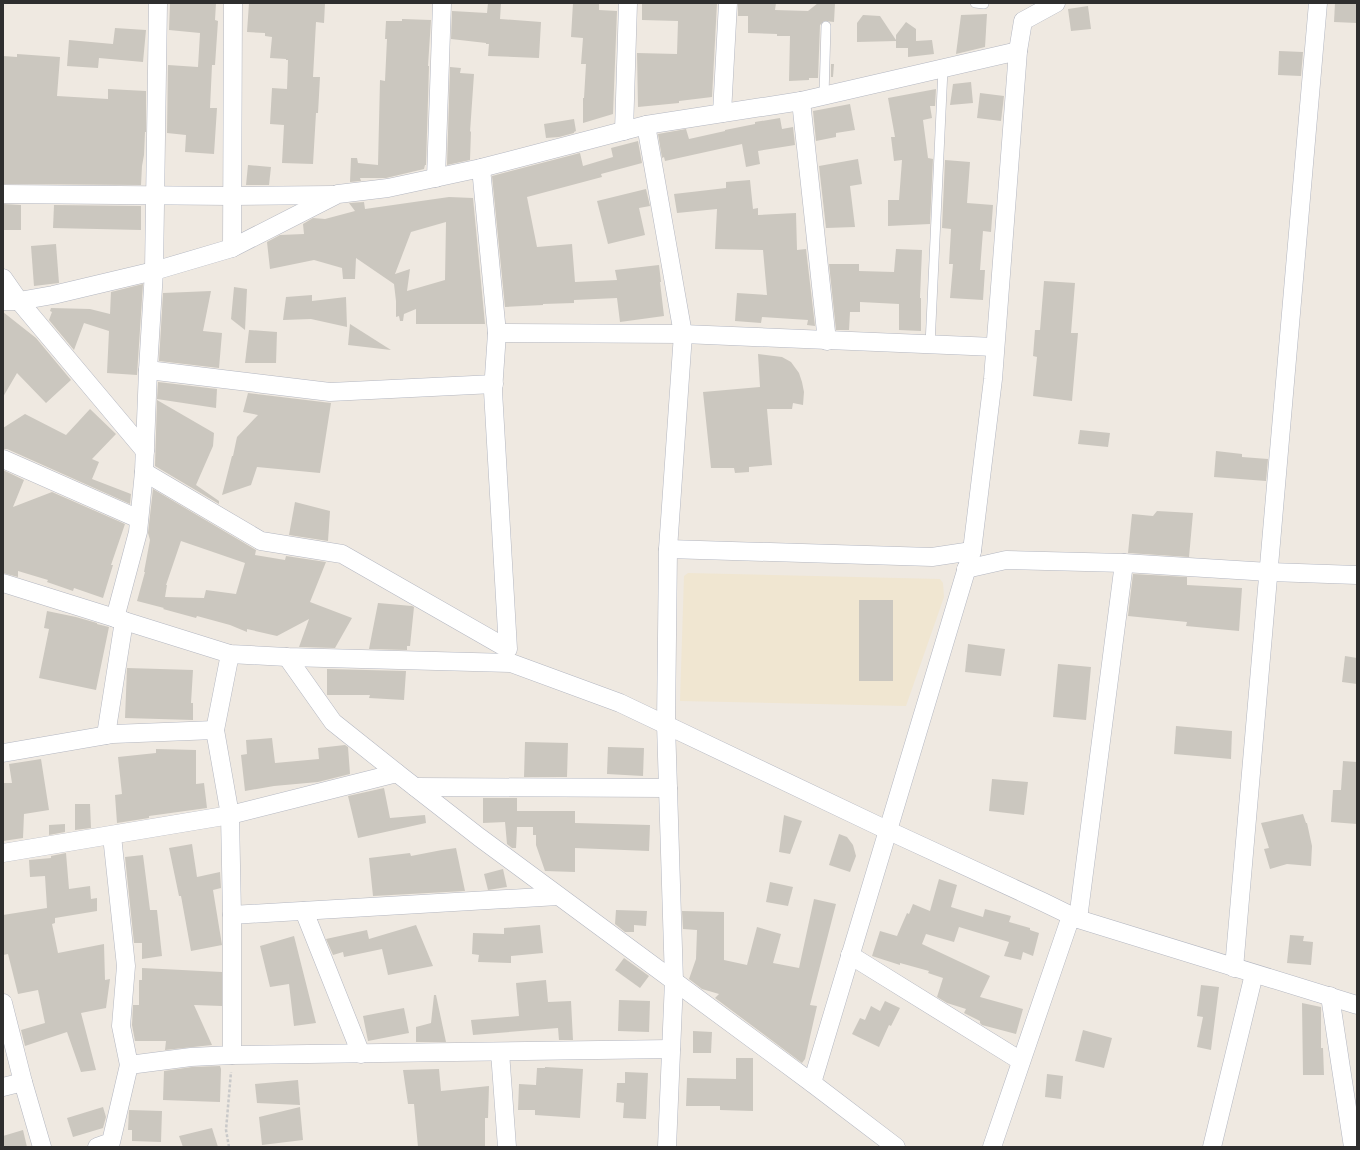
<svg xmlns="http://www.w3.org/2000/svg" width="1360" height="1150" font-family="Signika,sans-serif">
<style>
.education{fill:#f0e6d1}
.building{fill:#cbc7bf;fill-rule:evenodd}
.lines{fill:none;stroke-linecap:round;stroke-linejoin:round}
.service-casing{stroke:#b4b7c1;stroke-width:10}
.minor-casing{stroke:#b4b7c1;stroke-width:19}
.path{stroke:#c9c9c9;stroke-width:2.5;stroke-dasharray:3 2;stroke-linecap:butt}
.service{stroke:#fff;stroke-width:9}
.minor{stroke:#fff;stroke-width:18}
</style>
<rect width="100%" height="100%" fill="#efe9e1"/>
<polygon class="education" points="688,573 940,579 943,583 944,597 906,706 680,701 684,576"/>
<g class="building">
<polygon points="170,3 216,3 215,20 218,21 215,65 212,65 210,108 217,108 214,154 185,152 186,135 167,133 168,65 198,67 200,33 169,30"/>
<polygon points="249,3 325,3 324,23 316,22 313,77 320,77 318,113 316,113 313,164 282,163 284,125 270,124 272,88 287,89 288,60 286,60 286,59 270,58 272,37 265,36 265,33 247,32"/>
<polygon points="488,3 501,3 500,19 541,22 539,58 488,56 489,44 486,44 486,43 451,39 452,11 487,13"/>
<polygon points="573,3 599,3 599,10 617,11 613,114 583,123 583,98 584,98 586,64 581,64 583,38 571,37"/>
<polygon points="642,3 717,3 712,97 679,101 679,103 638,107 637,53 677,54 678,21 642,20"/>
<polygon points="738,3 776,3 775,10 808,11 818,3 835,3 834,22 824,21 820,25 818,78 809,78 809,80 789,81 790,36 777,36 777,34 748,33 748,16 738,16"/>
<polygon points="1335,3 1357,3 1357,23 1334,22"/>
<polygon points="1088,6 1091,29 1071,31 1068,9"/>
<polygon points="987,14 985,47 956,54 961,15"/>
<polygon points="863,15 880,16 896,40 896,35 906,22 916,29 916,41 932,40 934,54 908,57 908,48 896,48 896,41 857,42 857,23"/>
<polygon points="402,19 431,20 428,66 429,66 426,165 425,165 424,169 386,178 360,178 361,181 350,182 351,158 357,158 358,163 378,165 380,80 385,81 387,39 385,39 386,21 402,21"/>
<polygon points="115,28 146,30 143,62 99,58 98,68 67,66 69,40 113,44"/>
<polygon points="1279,51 1303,52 1301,76 1278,75"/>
<polygon points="17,54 60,57 57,96 108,99 108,89 146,91 146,132 145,132 144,155 142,166 141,185 3,184 3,56 17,57"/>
<polygon points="831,64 834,64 833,77 831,77"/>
<polygon points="450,67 461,68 460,73 474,74 470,132 471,131 470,160 447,165"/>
<polygon points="971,82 973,103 950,105 953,84"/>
<polygon points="936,89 935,106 930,106 932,118 923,120 928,158 933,159 930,224 888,226 888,200 899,200 902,160 894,161 891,137 895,137 888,98"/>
<polygon points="980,93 1004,96 1001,121 977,118"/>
<polygon points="850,104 855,130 836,133 836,137 816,141 813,111"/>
<polygon points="780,118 782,129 793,127 795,145 758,151 760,164 746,167 742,144 665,161 664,157 662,158 658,134 686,129 689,139 725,131 725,130 755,124 755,122"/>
<polygon points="574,119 576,131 574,132 574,133 559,137 546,138 544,124"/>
<polygon points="638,141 642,163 601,174 602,177 527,197 537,247 572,244 575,282 617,280 615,270 659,265 661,282 660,282 664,316 620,322 617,298 574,300 574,303 543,304 543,305 505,307 492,176 580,153 583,166 613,157 611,148"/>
<polygon points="858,159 862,184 850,186 855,227 826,228 819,166"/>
<polygon points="945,160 970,162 967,203 993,205 991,232 983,231 980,270 985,270 983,300 950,298 953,264 949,264 951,229 942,228"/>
<polygon points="248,165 271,167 269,185 246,185"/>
<polygon points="750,180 753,209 758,208 758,215 796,213 797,250 806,249 815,326 807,325 808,320 762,317 761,323 735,321 737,293 767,295 763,250 715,249 717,209 677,213 674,194 726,188 726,182"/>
<polygon points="646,189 650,206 639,208 645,235 608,244 597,201"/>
<path d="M449,197L473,198L485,324H416V309L404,314L403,321H400L399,316L396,317V301L394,284L356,258L355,279H343L342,268L314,260L270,269L267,242L280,235L304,234L303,224L313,218L325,219L355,211L349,203L364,202L365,209ZM446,222L445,280L407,291L410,269L395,274L411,232Z"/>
<polygon points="3,204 21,205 21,230 3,230"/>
<polygon points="54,205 141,206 141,230 53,228"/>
<polygon points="56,244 59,283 34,286 31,246"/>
<polygon points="896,249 922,250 920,298 921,298 921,331 899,330 899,304 860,302 860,312 850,312 849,330 836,330 829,264 859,264 859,271 894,272"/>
<polygon points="1044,281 1075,283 1071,333 1078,333 1072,401 1033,396 1037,357 1033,356 1035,330 1040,330"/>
<polygon points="143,284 137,375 107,373 109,331 84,323 74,350 49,320 52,312 50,311 51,308 90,309 110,314 111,292"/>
<polygon points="234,287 247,289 245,330 231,319"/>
<polygon points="211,291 203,331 222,333 219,368 159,361 163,293"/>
<polygon points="312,295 312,301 346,297 347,327 311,319 283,320 286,297"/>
<polygon points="3,312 36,338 71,380 46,403 17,373 3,397"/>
<polygon points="350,324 391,350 348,345"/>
<polygon points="249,330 277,332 276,363 245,363"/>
<polygon points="758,354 782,357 791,362 799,373 802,382 804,392 803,405 793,403 792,409 767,409 772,465 749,467 749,472 735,473 734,468 711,468 703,392 760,387"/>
<polygon points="158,382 217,389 216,408 157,399"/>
<polygon points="248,393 331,403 320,473 257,467 251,485 222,495 232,456 233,456 237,437 258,415 243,412"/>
<polygon points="157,400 214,433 213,446 196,485 219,501 219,504 155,466"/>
<polygon points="90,409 116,434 92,459 99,462 92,479 131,494 130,504 7,449 3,449 3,428 25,414 66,435"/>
<polygon points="1080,430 1110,433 1108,447 1078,444"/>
<polygon points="1216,451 1242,454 1242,457 1268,459 1266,481 1214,477"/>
<polygon points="3,470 24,480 13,507 52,492 125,524 111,565 113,565 103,598 74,588 73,591 47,582 48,580 18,571 18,577 3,573"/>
<path d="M153,489L256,550L255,555L285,560L286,556L326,562L310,602L352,618L335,648L299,647L309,619L277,636L247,629V632L230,625L197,616L196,618L163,609L164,608L137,601L145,572H144L150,540L148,533ZM181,541L245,563L236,594L206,590L204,598L165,597L167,585H166Z"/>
<polygon points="295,502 330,511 328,541 289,535"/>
<polygon points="1157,511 1193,513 1189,557 1128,553 1132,514 1153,516"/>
<polygon points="1133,574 1187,577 1187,585 1242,588 1239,631 1186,626 1187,622 1128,616"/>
<rect x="859" y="600" width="34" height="81"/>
<polygon points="378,603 412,606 414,607 410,646 407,646 407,650 369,649"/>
<polygon points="47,611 76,617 97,623 97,624 109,627 96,690 39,678 49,629 44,628"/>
<polygon points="968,644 1005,649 1001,676 965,672"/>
<polygon points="1345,656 1357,658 1357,684 1342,682"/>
<polygon points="1058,664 1091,667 1086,720 1053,717"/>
<polygon points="127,668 193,670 191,703 193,703 193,720 125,718"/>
<polygon points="327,669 406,671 404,700 369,698 370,695 327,695"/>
<polygon points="1176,726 1232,731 1231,759 1174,754"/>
<polygon points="272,738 275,763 319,759 318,748 345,745 348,747 350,774 318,782 274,786 245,791 241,755 247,754 246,740"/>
<polygon points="525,742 568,743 567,777 524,777"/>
<polygon points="608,747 644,748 643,776 607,774"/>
<polygon points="156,749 196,750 196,784 204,783 207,808 149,816 149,818 117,823 115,795 122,794 118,757 156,753"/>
<polygon points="41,759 49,810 24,814 23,838 3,841 3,783 12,783 9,764"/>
<polygon points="1343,761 1357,762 1357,824 1331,822 1333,790 1341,790"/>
<polygon points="992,779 1028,782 1024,815 989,811"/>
<polygon points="384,788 390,818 425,815 426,823 358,838 348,796"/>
<polygon points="483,798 517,798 517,811 575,811 575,823 650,825 649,851 575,848 575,872 545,871 536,845 536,835 533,835 533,827 517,827 516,848 512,848 507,844 505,822 483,823"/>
<polygon points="75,804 90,804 91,828 75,830"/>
<polygon points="1303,814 1306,823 1307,823 1312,846 1311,866 1287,864 1270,869 1264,849 1269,848 1261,823"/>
<polygon points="784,815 802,821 790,854 779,852"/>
<polygon points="65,824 65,832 49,835 49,825"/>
<polygon points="839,834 847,837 853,845 856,856 850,872 829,865"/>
<polygon points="192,844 197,877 220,872 221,888 213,890 222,945 191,951 181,896 179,896 169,848"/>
<polygon points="456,848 465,891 373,896 369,858 410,853 411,856 442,850"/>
<polygon points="66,853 69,889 90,886 91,899 97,898 97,911 55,918 55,923 52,924 58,953 104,944 105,980 110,979 106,1008 81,1013 96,1070 81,1072 67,1032 25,1046 21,1030 45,1023 38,990 18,994 8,954 3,955 3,915 47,908 45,876 30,877 29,860 51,858 51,856"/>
<polygon points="143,855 150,910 157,910 162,956 142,959 142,943 134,943 125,857"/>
<polygon points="503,869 507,887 488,890 484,874"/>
<polygon points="939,879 957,885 951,907 983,917 985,909 1011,916 1009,922 1030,928 1030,930 1039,933 1033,956 1023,952 1021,960 1004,956 1009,942 959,927 954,942 926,934 922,944 990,976 980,997 1023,1009 1016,1034 982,1025 980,1023 980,1021 964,1013 966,1009 947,1003 937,997 943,978 928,973 929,971 900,963 900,965 872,956 880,931 897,936 907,913 909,914 913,904 930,911"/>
<polygon points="770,882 793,887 788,906 766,902"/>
<polygon points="814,899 836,904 810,1005 817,1006 805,1059 802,1063 715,998 719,994 702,989 689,979 696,959 697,930 683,929 682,911 724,912 724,960 747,965 757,927 781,934 773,963 799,968"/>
<polygon points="616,910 647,911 646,926 634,925 634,932 625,932 615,924"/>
<polygon points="416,925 433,966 388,975 382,949 344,957 343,952 333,955 326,939 367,930 369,939"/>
<polygon points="540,925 543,953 511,956 511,963 478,962 479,955 472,954 473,933 504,934 504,928"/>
<polygon points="1290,935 1304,936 1303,941 1313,942 1311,965 1287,963"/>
<polygon points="294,936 316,1023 294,1026 289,984 270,987 260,946"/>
<polygon points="624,958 649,976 640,988 615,970"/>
<polygon points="142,968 222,972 222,1006 194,1005 212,1045 165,1050 166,1041 135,1041 132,1025 133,1005 139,1005 139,980 142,980"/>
<polygon points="546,980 548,1002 571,1001 573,1040 559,1040 558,1028 473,1035 471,1020 519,1016 516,983"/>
<polygon points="1201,985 1219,987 1211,1050 1197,1047 1203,1017 1197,1016"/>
<polygon points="434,995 436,995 446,1042 416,1042 416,1027 431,1023"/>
<polygon points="619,1000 650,1001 649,1032 618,1031"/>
<polygon points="885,1001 900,1008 891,1026 889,1025 879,1047 852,1034 860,1018 865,1020 871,1006 880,1011"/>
<polygon points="1302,1003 1321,1007 1321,1048 1323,1048 1324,1075 1303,1075"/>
<polygon points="404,1008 409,1033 368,1041 363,1016"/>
<polygon points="1083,1030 1112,1038 1104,1068 1075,1061"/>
<polygon points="693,1031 712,1032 711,1053 693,1053"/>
<polygon points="736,1058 753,1058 753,1111 720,1110 720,1106 686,1106 687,1078 736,1079"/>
<polygon points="220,1066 221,1069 220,1102 163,1100 164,1071 192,1067"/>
<polygon points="545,1067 583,1069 580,1118 535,1115 535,1110 518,1110 519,1084 536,1085 537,1068 545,1068"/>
<polygon points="439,1069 441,1091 489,1086 488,1118 485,1118 485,1147 418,1147 414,1104 408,1104 403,1070"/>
<polygon points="625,1072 648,1073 646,1119 623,1118 624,1103 616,1102 617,1083 625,1083"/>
<polygon points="1047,1074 1063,1076 1061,1099 1045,1097"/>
<polygon points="298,1080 300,1105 257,1103 255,1084"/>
<polygon points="103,1107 106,1117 103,1128 73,1137 67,1118"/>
<polygon points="300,1107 303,1140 262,1145 259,1117"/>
<polygon points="129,1110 162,1111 161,1142 132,1141 132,1130 128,1130"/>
<polygon points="212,1128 218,1147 183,1147 179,1136"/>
<polygon points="23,1130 27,1147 3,1147 3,1136"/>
</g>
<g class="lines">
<defs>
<g id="service">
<polyline points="975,3 984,4"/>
<polyline points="824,96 826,26"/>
<polyline points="930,345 943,69"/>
</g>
<g id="minor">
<polyline points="1018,51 1023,21 1056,3"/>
<polyline points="801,101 827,341"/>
<polyline points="722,113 728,3"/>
<polyline points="646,125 683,334 668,549 666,724 674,981 667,1147"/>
<polyline points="624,131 628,3"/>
<polyline points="436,178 442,3"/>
<polyline points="3,194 232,196 334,195"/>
<polyline points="232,248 233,3"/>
<polyline points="3,278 19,301 145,451"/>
<polyline points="3,301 19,301 53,295 154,271 232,248 338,194 388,188 481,168 646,125 801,101 1018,51 993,379 972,551 812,1083"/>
<polyline points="497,333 683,334 995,347"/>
<polyline points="148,370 330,392 494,384"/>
<polyline points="3,459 139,519"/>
<polyline points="144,472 261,541 342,554 508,649 493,391 497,333 481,168"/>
<polyline points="668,549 932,557 972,551"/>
<polyline points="966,569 1006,560 1124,563 1269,572 1357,575"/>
<polyline points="3,583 230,654 287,657 511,663 620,703 887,830 1043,902 1078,919 1357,1005"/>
<polyline points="115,618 138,532 144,472 148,370 154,271 158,3"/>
<polyline points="287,657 333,722 397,773"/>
<polyline points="106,735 124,621"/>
<polyline points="3,753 113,734 215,730"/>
<polyline points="415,787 668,788"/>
<polyline points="112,836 126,966 121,1026 129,1065"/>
<polyline points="3,853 230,815 397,773 479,837 812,1083 896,1147"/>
<polyline points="304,911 361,1054"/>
<polyline points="232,915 558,896"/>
<polyline points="1078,919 1124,563"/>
<polyline points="850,955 1021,1061"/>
<polyline points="1234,968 1318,3"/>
<polyline points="1330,996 1353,1147"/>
<polyline points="3,1003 23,1082 3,1087"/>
<polyline points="500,1052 507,1147"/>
<polyline points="232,1055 671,1049"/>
<polyline points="23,1082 42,1147"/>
<polyline points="97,1147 111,1142 129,1065 191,1057 232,1055 232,915 230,815 215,730 230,654"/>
<polyline points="992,1147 1071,916"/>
<polyline points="1212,1147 1254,974"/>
</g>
</defs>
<use href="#service" class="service-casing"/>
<use href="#minor" class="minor-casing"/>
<polyline class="path" points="229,1147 226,1130 231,1072"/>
<use href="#service" class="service"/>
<use href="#minor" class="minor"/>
</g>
<rect width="1360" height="1150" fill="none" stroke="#2e2e2e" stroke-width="8"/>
</svg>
